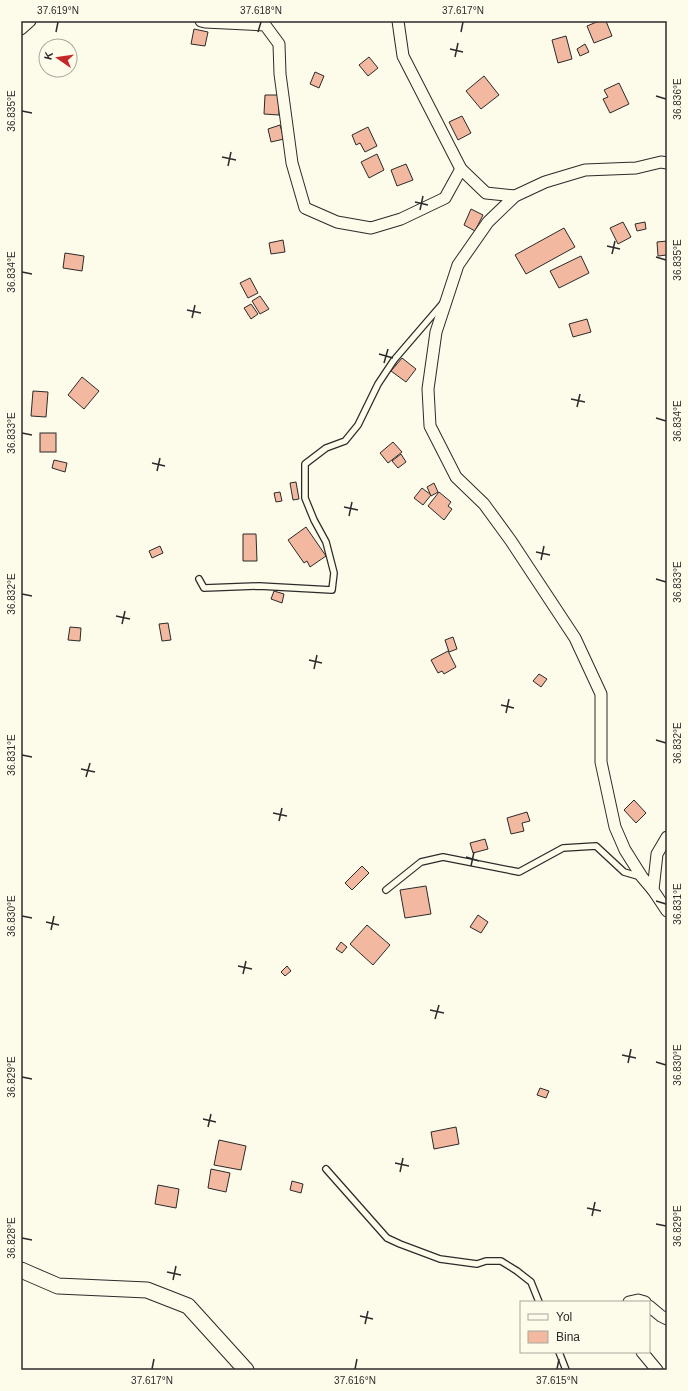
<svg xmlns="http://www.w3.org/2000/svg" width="688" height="1391" font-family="Arial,sans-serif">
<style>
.building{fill:#f2b8a0;stroke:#2b2b2b}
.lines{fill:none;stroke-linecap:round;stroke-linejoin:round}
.lane-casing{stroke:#2b2b2b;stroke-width:8}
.street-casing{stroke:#2b2b2b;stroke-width:13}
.secondary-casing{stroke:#2b2b2b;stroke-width:17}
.lane{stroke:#fdfbea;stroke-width:5.5}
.street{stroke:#fdfbea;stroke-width:11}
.secondary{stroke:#fdfbea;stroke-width:15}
.ticks{fill:none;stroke:#2b2b2b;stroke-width:1.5}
.neatline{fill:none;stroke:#2b2b2b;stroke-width:1.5}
.ticks-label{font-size:10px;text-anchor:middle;fill:#2b2b2b}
</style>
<rect width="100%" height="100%" fill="#fdfbea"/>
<g class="building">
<polygon points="599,21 606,21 612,36 594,43 587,26"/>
<polygon points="194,29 208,32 205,46 191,44"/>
<polygon points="566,36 572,59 558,63 552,40"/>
<polygon points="585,44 589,52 580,56 577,49"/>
<polygon points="369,57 378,68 368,76 359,65"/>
<polygon points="315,72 324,76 319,88 310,84"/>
<polygon points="484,76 499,95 481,109 466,91"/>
<polygon points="619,83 629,104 610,113 603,99 608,97 604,90"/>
<polygon points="265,95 279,95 279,115 264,114"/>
<polygon points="462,116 471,133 458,140 449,122"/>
<polygon points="280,125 284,139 271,142 268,129"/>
<polygon points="368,127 377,146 365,152 360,143 356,145 352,135"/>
<polygon points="377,154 384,170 369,178 361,162"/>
<polygon points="406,164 413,180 397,186 391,170"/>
<polygon points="471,209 483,215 475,231 464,225"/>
<polygon points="623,222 631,237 618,244 610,228"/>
<polygon points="645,222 646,229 637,231 635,224"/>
<polygon points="564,228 575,247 526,274 515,255"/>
<polygon points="283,240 285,252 271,254 269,243"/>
<polygon points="667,241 667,255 658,256 657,242"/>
<polygon points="65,253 84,256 82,271 63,268"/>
<polygon points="581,256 589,273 559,288 550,271"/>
<polygon points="250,278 258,293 248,298 240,283"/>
<polygon points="260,296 269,309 260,314 252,301"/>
<polygon points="251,304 258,314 251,319 244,308"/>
<polygon points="587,319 591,332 573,337 569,324"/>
<polygon points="402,358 416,369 406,382 391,371"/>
<polygon points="82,377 99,391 84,409 68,395"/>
<polygon points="33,391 48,392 46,417 31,416"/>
<rect x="40" y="433" width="16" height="19"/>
<polygon points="393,442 402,452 388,463 380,453"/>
<polygon points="401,454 406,462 398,468 392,461"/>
<polygon points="54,460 67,463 65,472 52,468"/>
<polygon points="296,482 299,499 293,500 290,483"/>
<polygon points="434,483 438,492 431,496 427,487"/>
<polygon points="422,488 431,495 423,505 414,498"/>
<polygon points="280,492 282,501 276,502 274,493"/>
<polygon points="439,492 451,502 448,506 452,509 444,520 428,506"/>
<polygon points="306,527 326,556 310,567 307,561 304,563 288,540"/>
<polygon points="243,534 256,534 257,561 243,561"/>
<polygon points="160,546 163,553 152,558 149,551"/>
<polygon points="274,591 284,594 282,603 271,599"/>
<polygon points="168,623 171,640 162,641 159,624"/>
<polygon points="70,627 81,628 80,641 68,640"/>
<polygon points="453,637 457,649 449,652 445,640"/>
<polygon points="448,651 456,667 444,674 442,671 438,673 431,660"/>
<polygon points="539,674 547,679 541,687 533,681"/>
<polygon points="634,800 646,813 636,823 624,810"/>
<polygon points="527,812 530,821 522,823 524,831 511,834 507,818"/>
<polygon points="485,839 488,849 473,853 470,843"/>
<polygon points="362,866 369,873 352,890 345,883"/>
<polygon points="426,886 431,914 405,918 400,890"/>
<polygon points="478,915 488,922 481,933 470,927"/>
<polygon points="367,925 390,945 373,965 350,944"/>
<polygon points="341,942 347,947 342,953 336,949"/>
<polygon points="287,966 291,971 285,976 281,972"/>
<polygon points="540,1088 549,1091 546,1098 537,1095"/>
<polygon points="456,1127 459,1144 434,1149 431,1132"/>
<polygon points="219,1140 246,1146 241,1170 214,1165"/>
<polygon points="211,1169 230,1173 226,1192 208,1188"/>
<polygon points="292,1181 303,1184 301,1193 290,1190"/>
<polygon points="158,1185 179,1189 176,1208 155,1204"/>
</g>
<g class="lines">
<defs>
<g id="lane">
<polyline points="199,579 204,588 259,586 332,590 334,573 326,542 314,520 305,498 305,464 326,448 345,441 358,425 378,384 394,360 443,303"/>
<polyline points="386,890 421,862 443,857 519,872 563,848 596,846 624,872 641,877"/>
<polyline points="326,1169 387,1238 400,1244 440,1259 477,1264 486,1261 501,1261 517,1271 531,1282 539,1302"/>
<polyline points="559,1352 566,1370"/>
</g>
<g id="street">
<polyline points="201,21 205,22 265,25 279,44 280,74 292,163 305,208 337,222 371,228 401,219 445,198 461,169"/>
<polyline points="398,21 403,56 461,169 486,193 515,196"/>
<polyline points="21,29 30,21"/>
<polyline points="667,837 657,854 653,890 667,911"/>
<polyline points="653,890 642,877 625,850 615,827 601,762 601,694 575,638 511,541 484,504 456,477 430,426 428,389 436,332 458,265 488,222 515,196 545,182 585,170 636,168 661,162 667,163"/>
<polyline points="629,1302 638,1300 645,1302"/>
<polyline points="649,1306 661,1316 667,1319"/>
<polyline points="642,1352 657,1370"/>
</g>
<polyline id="secondary" points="21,1270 58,1286 147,1290 188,1306 246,1370"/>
</defs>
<use href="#lane" class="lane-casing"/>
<use href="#street" class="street-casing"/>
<use href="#secondary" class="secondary-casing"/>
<use href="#lane" class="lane"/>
<use href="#street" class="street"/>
<use href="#secondary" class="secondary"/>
</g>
<path class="ticks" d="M56,32L58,22M258,32L261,22M461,32L463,22M450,49L463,52M455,57L458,43M656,96L666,99M22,111L32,113M222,157L236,160M228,166L231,152M415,202L428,205M420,210L423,196M607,246L620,249M612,254L615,241M656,257L666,260M22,272L32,274M187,310L201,313M192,318L195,305M379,354L393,358M384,363L388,349M571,399L585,402M577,407L580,394M656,418L666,421M22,433L32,435M152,463L165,466M157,471L160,458M344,507L358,510M349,516L352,502M536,552L550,555M541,560L544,546M656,579L666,582M22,594L32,596M116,616L130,619M122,624L125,611M309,660L322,663M314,669L317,655M501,705L514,708M506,713L509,699M656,740L666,743M22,755L32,757M81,769L95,772M86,777L90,763M273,813L287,816M279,821L282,808M466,857L479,861M471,866L474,852M656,901L666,904M22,916L32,918M46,922L59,925M51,930L54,916M238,966L252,969M243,974L246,961M430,1010L444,1013M435,1019L439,1005M622,1055L636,1058M656,1062L666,1065M628,1063L631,1049M22,1077L32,1079M203,1119L216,1122M208,1127L211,1114M395,1163L409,1166M400,1172L403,1158M587,1208L601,1211M592,1216L595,1202M656,1224L666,1226M22,1238L32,1240M167,1272L181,1275M173,1280L176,1266M360,1316L373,1319M365,1324L368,1311M152,1369L154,1359M355,1369L357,1359M557,1369L559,1359"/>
<rect width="688" height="1391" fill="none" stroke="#fdfbea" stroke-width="44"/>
<rect x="520" y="1301" width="130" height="52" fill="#fdfbea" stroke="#a9a89e"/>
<rect x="528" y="1314" width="20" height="6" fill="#fdfbea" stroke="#a9a89e"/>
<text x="556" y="1321" font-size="12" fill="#2b2b2b">Yol</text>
<rect x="528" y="1331" width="20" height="12" fill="#f2b8a0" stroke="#a9a89e"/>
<text x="556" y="1341" font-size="12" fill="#2b2b2b">Bina</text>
<g transform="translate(58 58) rotate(283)"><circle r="19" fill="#fdfbea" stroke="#a9a89e"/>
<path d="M0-3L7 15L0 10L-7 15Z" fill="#c62828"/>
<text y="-6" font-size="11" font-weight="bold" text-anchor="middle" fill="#2b2b2b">K</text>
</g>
<rect x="22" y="22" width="644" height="1347" class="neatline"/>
<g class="ticks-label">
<text x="58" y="14">37.619°N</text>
<text x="261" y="14">37.618°N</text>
<text x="463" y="14">37.617°N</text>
<text transform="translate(677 99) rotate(-90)" y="4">36.836°E</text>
<text transform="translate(11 111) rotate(-90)" y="4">36.835°E</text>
<text transform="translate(677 260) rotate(-90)" y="4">36.835°E</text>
<text transform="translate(11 272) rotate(-90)" y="4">36.834°E</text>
<text transform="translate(677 421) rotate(-90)" y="4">36.834°E</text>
<text transform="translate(11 433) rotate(-90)" y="4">36.833°E</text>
<text transform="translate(677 582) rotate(-90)" y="4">36.833°E</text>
<text transform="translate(11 594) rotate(-90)" y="4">36.832°E</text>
<text transform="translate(677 743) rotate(-90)" y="4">36.832°E</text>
<text transform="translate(11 755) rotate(-90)" y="4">36.831°E</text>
<text transform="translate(677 904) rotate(-90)" y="4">36.831°E</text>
<text transform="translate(11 916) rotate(-90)" y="4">36.830°E</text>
<text transform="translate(677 1065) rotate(-90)" y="4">36.830°E</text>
<text transform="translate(11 1077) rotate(-90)" y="4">36.829°E</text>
<text transform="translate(677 1226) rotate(-90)" y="4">36.829°E</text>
<text transform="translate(11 1238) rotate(-90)" y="4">36.828°E</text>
<text x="152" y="1384">37.617°N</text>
<text x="355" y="1384">37.616°N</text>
<text x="557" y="1384">37.615°N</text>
</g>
</svg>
